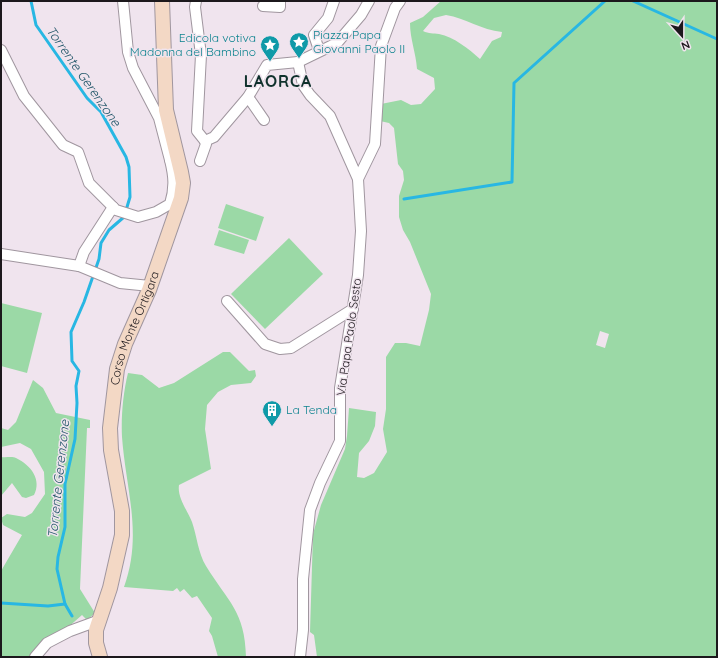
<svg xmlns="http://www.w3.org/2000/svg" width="718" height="658" font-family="Quicksand,sans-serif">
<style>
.green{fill:#9bd9a6;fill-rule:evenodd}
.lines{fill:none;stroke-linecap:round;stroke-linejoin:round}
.stream{stroke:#28b7e3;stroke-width:3}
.minor-casing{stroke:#a0969f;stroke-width:12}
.secondary-casing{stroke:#a0969f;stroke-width:16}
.minor{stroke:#fff;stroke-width:10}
.secondary{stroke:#f3d8c5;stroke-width:14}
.labels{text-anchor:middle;stroke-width:3;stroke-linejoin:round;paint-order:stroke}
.culture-label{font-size:12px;fill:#0d838f;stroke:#f0e4ee;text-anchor:start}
.street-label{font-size:12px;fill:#1c181c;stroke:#f0e4ee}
.water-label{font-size:13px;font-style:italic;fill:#205568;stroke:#f0e4ee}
.district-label{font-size:16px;font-weight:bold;letter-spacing:1px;fill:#10322d;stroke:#f0e4ee}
</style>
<rect width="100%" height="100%" fill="#f0e4ee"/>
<g class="green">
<path d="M441,1H717V657H317L314,635L310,632L313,534L321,505L345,449L347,436L349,408L376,412L375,426L369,441L359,453L357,477L364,478L374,473L387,452L383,429L386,409V357L395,343H406L420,346L429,310L431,294L410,242L403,230L399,217V196L404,180L403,171L398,164L394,128L389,123L380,121L381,104L401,100L411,105L421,104L435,89L434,78L417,69C416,53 410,39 410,23L423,17ZM446,15C466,18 481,30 502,32L501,37L492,41L480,59C469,49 454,37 439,34C433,33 429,34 423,31L434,18ZM600,331L609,334L605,348L596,345Z"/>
<polygon points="226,204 264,217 256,241 218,228"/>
<polygon points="219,230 249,240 244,254 214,245"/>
<polygon points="289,238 323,274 265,329 231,294"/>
<polygon points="1,303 42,313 27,373 1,366"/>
<path d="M223,352H230L249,371L255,370L256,376L251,383L231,385L218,392L207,405L205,429L211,469L179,485C177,498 188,511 192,522C197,536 198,553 206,566C228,602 245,611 246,657H218L212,636L209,631L212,618L197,596L192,598L184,589L180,592L177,588L173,591L124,587C143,535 126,490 122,437C121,417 123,393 128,373L142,375L159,388L174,383Z"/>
<polygon points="33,380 43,388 56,413 90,420 90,428 87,428 80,589 95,613 87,620 82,615 34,657 1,657 1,571 22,535 3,525 1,518 7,514 25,517 32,513 45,494 44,472 31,449 20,443 1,447 1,428 8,430 16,422"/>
<path d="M1,457C6,458 12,456 16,458C31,465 42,480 34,495L26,498L22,497L12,483L1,496Z"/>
</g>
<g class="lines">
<g class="stream">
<polyline points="31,1 36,25 87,98 101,112 126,157 129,167 130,197 124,217 109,230 101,243 99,259 84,302 71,332 72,361 79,371 76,386 77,403 75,439 65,484 65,527 58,557 57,569 65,604 72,616"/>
<polyline points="633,1 717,39"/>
<polyline points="404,199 512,182 514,83 605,1"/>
<polyline points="1,603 48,606 65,604"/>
</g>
<defs>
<g id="minor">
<polyline points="123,1 128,52 133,68 159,118 170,160"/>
<polyline points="196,1 195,7 201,55 197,131 205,141"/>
<polyline points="263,6 280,7 280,1"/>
<path d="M1,50L24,96L63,145L78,152L89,183L116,210L138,217L156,212L170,204C175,188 174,176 170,160L177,158"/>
<polyline points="319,50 314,35 328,18 334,1"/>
<polyline points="298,62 303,85 310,95 330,116 358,179 361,231 358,275 340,388 340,441 320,483 310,510 303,579 303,630 300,657"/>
<polyline points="248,97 264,120"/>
<polyline points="200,161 206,144 205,141 214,137 248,97 267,65 298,62 337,43 361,15 369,1"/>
<polyline points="358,179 375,144 381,46 395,8 400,1"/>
<polyline points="1,254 79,266 120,283 150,286"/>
<polyline points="79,266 84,252 113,207"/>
<polyline points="227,301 265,344 280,349 291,348 353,309"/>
<polyline points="35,657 47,643 70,631 100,620"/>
</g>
<g id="secondary">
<path id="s1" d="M100,657L96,643V630L110,588L122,535V511L111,450L110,428L117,369L125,344L149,290L181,198L183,183L181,172L166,110L162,1"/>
</g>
</defs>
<use href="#minor" class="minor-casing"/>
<use href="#secondary" class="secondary-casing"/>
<use href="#minor" class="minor"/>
<use href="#secondary" class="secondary"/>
</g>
<defs>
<symbol id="sight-pin" viewBox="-11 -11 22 30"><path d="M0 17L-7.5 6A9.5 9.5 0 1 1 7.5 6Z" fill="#0f9aa8" stroke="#f0e4ee"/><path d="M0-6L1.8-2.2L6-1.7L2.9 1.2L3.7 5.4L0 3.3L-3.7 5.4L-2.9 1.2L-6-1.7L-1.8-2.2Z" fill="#fff"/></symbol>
<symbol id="building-pin" viewBox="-11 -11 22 30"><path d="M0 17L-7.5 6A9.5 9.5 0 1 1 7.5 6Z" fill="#0f9aa8" stroke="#f0e4ee"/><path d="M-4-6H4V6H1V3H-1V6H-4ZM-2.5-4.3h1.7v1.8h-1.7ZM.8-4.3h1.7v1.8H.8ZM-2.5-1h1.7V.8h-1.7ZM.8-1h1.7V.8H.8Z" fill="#fff"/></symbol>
</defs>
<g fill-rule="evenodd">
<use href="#sight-pin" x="288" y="31" width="22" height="30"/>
<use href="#sight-pin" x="259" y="34" width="22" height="30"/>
<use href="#building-pin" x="261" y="399" width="22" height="30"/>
</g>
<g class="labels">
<g class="culture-label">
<text x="313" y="39">Piazza Papa<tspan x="313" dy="14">Giovanni Paolo II</tspan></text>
<text x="256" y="42" text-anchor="end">Edicola votiva<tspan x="256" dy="14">Madonna del Bambino</tspan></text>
<text x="286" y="414">La Tenda</text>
</g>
<g class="street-label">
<text dy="4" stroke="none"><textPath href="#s1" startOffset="338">Corso Monte Ortigara</textPath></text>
<text transform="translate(349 337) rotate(-82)" y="4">Via Papa Paolo Sesto</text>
</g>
<g class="water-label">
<text transform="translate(84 76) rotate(55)" y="5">Torrente Gerenzone</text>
<text transform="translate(58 479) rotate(-84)" y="5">Torrente Gerenzone</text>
</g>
<g class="district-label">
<text x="278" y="87">LAORCA</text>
</g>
</g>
<rect width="718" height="658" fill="none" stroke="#1c181c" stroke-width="4"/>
<g transform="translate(682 36) rotate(159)" stroke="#f0e4ee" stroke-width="3" paint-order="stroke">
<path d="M0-3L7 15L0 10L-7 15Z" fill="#1c181c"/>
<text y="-6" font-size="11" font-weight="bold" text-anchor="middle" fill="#1c181c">N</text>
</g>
</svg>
